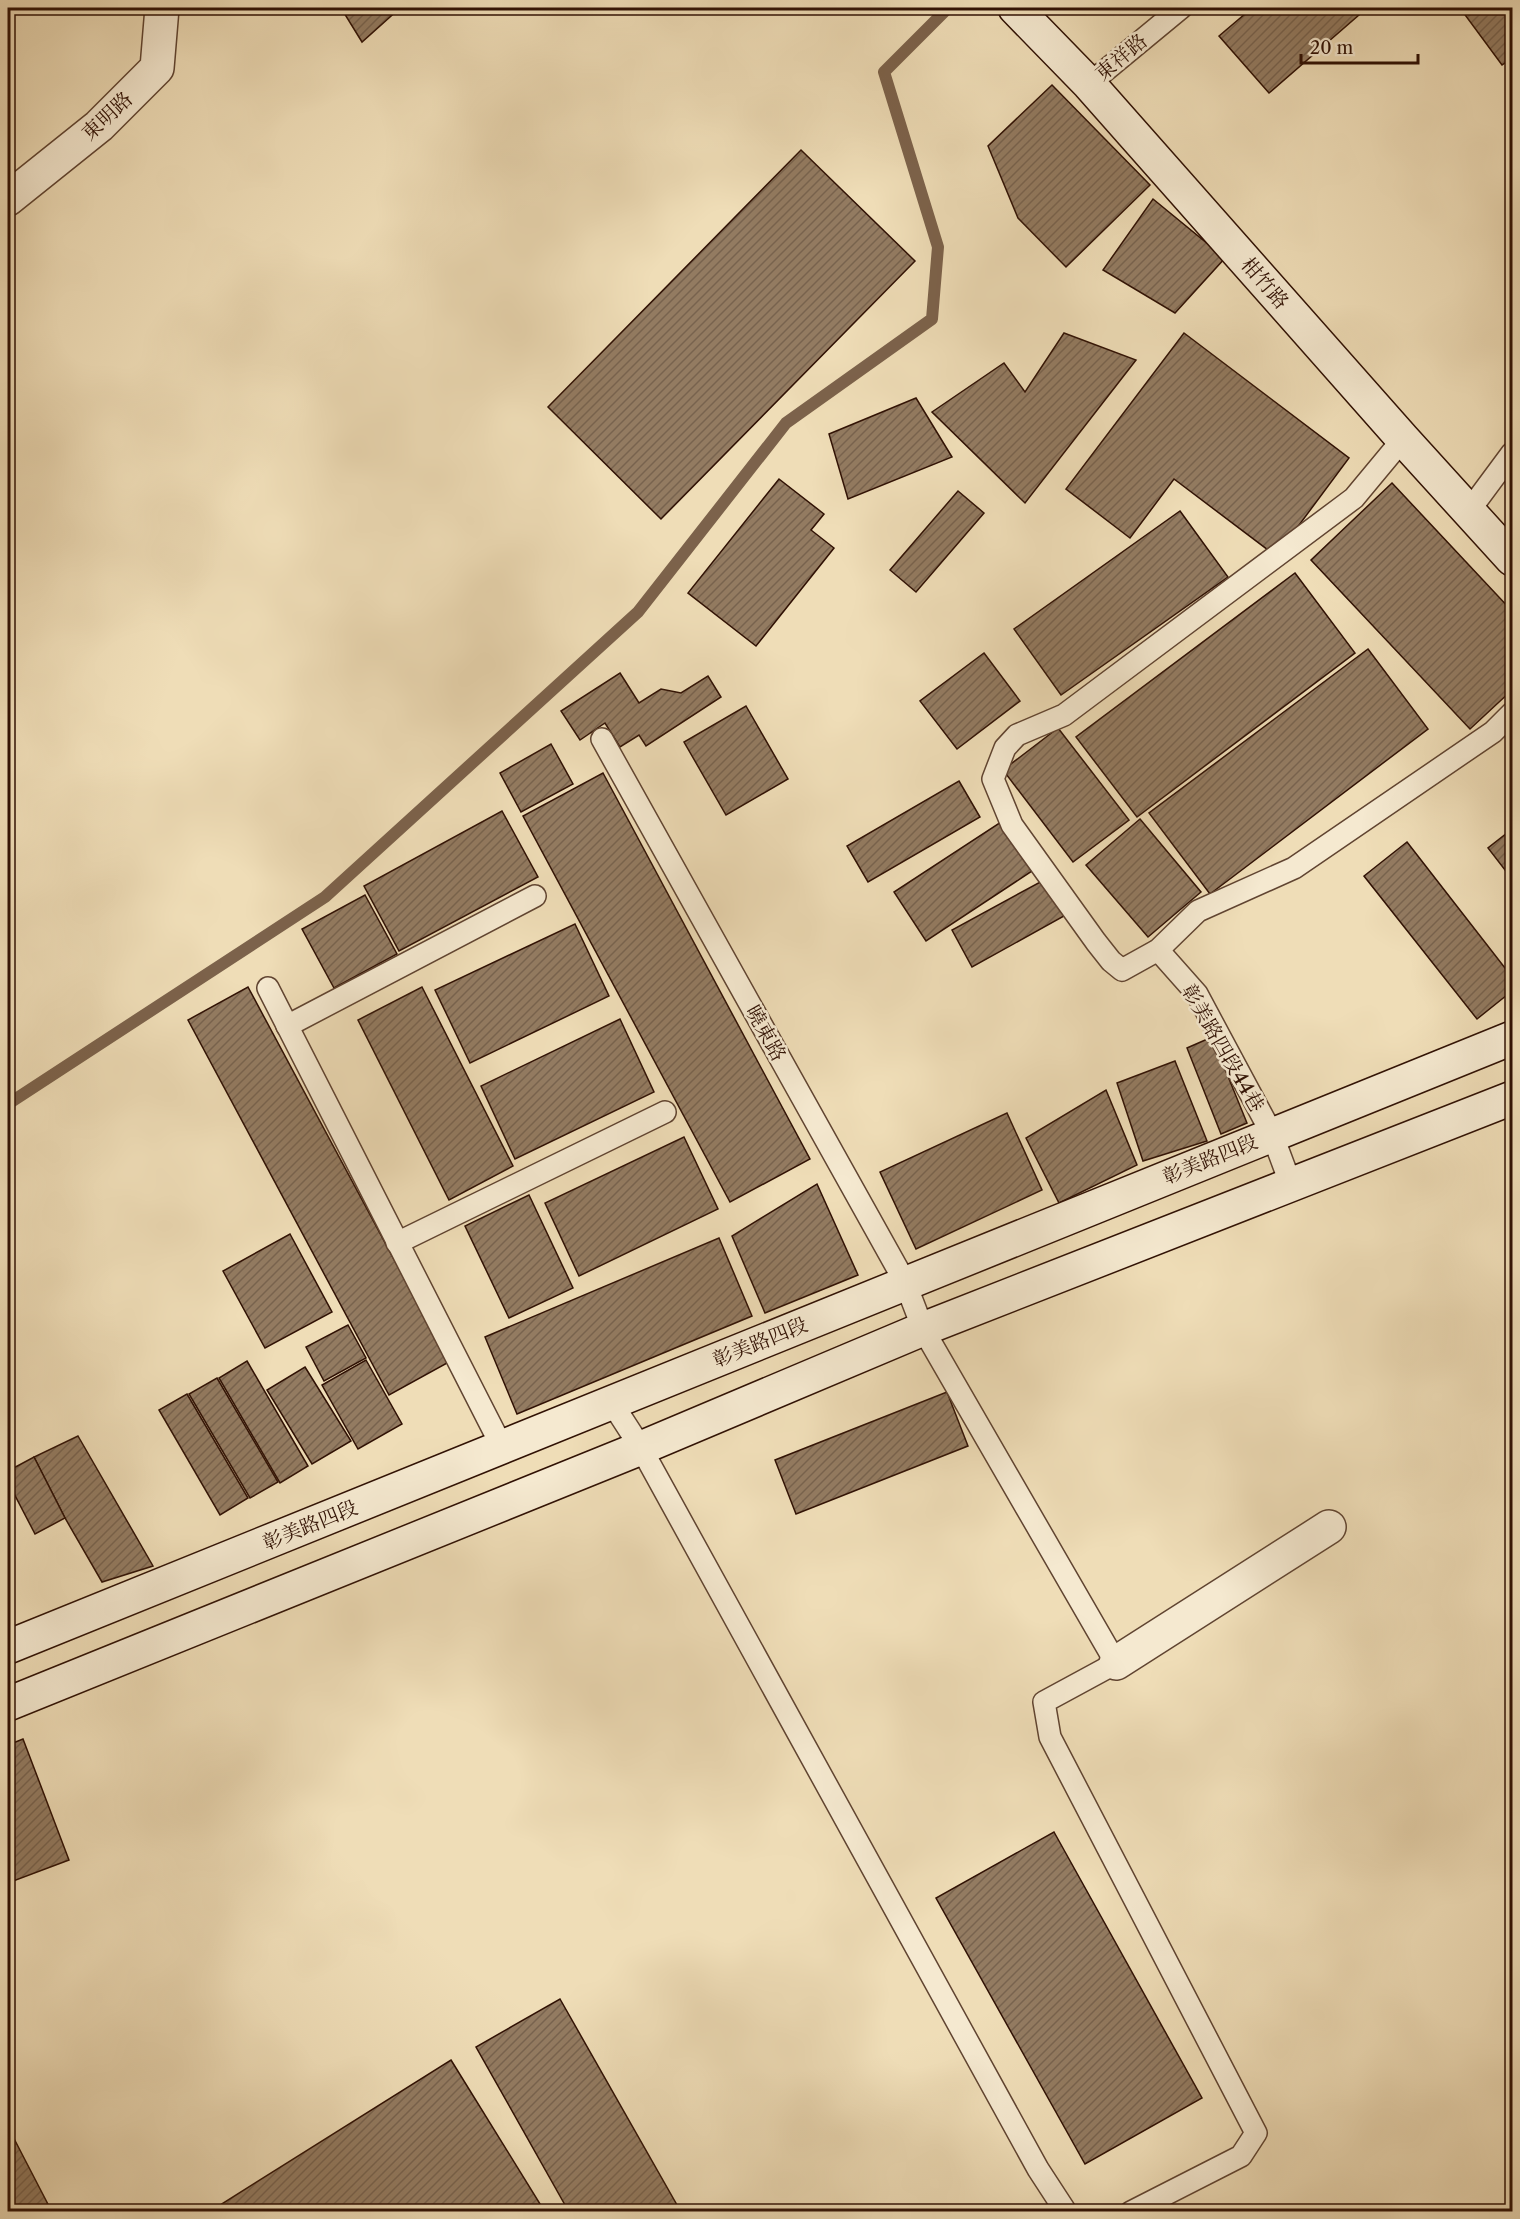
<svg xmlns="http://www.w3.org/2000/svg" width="1520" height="2219" font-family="'Libre Caslon Text','Noto Serif TC',serif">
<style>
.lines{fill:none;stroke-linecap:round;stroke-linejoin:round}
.stream{stroke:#7c624b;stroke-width:12}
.building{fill:url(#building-hatch);stroke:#301104;stroke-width:1.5}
.lane-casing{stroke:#604431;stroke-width:24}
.street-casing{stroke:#604431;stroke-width:36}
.secondary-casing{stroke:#301104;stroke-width:36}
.lane{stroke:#f5e9d0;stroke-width:21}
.street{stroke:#f5e9d0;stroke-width:33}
.secondary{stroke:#f5e9d0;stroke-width:33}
.labels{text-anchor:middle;stroke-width:5;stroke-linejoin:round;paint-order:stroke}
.street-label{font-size:20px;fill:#301104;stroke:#f5e9d0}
</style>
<defs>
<pattern id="building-hatch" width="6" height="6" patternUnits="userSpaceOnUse" patternTransform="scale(1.5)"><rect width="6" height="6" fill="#937b61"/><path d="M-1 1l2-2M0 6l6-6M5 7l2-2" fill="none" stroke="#78634e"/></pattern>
</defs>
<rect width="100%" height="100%" fill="#efddb7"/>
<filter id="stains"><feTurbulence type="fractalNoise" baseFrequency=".00333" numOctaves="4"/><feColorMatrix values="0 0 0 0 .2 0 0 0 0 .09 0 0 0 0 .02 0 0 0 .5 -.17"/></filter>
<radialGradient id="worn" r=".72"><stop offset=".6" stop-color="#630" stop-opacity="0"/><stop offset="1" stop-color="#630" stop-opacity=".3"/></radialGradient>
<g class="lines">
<polyline class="stream" points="8,1104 325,897 638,612 786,423 932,319 938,247 884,72 948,8"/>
</g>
<g class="building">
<polygon points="341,8 400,8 362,42"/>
<polygon points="1252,8 1367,8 1269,93 1219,36"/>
<polygon points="1460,8 1512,8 1512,58 1502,65"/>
<polygon points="1052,85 1150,185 1066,267 1018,218 988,146"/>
<polygon points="801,150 915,261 661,519 548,407"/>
<polygon points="1153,199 1225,258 1175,313 1103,270"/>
<polygon points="1064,333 1136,360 1025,503 932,412 1004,363 1025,392"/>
<polygon points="1184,333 1349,458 1276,556 1174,479 1130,538 1066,489"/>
<polygon points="916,398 952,457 848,499 829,434"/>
<polygon points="779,479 824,514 811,530 834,548 756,646 688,593"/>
<polygon points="1392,483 1512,611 1512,690 1470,729 1311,560"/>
<polygon points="958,491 984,513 916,592 890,570"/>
<polygon points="1180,511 1228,577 1061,695 1014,629"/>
<polygon points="1295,573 1355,653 1137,817 1076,737"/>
<polygon points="1368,649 1428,729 1210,894 1149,813"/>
<polygon points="984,653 1020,701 957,749 920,701"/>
<polygon points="620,673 639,703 661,689 681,693 708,676 721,697 646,746 639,735 620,747 605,723 580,740 561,711"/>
<polygon points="746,706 788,779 726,815 684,742"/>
<polygon points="1058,728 1129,820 1073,862 1003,770"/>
<polygon points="551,744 573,784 521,812 500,773"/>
<polygon points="603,773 810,1159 730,1202 523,816"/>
<polygon points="959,781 980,817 868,882 847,846"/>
<polygon points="502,811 538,877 399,951 364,886"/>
<polygon points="1140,819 1201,892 1148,937 1086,865"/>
<polygon points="1001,822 1032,871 926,941 894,892"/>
<polygon points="1507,833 1512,839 1512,879 1488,848"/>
<polygon points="1407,842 1512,977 1512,991 1477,1019 1364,876"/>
<polygon points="1044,880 1064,916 972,967 952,930"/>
<polygon points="365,895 397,954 334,988 302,929"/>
<polygon points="575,924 609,996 470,1063 435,990"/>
<polygon points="248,987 449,1362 389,1395 188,1020"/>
<polygon points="422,987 513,1166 449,1200 358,1020"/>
<polygon points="620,1019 654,1092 515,1159 481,1086"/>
<polygon points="1212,1037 1247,1123 1221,1134 1187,1048"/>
<polygon points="1175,1061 1207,1141 1143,1161 1117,1083"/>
<polygon points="1106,1090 1137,1165 1059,1203 1026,1138"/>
<polygon points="1007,1113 1042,1190 916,1249 880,1172"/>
<polygon points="684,1137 718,1209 579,1276 545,1203"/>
<polygon points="817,1184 858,1275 765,1313 732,1236"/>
<polygon points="529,1195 573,1288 509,1318 465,1226"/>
<polygon points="290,1234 332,1312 265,1348 223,1271"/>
<polygon points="719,1238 752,1316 517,1414 485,1337"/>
<polygon points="348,1325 366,1358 324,1381 306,1347"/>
<polygon points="366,1360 402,1424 358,1449 322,1385"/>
<polygon points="247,1361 308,1466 280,1483 219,1378"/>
<polygon points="305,1367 351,1441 312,1464 267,1390"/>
<polygon points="217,1378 278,1482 250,1498 189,1394"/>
<polygon points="947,1392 968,1446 796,1514 775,1460"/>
<polygon points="187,1394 248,1498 220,1515 159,1410"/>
<polygon points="78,1436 153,1566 102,1582 65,1518 34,1457"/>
<polygon points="34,1457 65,1518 35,1534 8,1482 8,1471"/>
<polygon points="23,1739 69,1860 8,1883 8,1745"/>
<polygon points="1054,1832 1202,2098 1085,2164 936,1898"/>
<polygon points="560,1999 681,2212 569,2212 476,2047"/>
<polygon points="451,2060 545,2212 209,2212"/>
<polygon points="8,2127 52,2212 8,2212"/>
</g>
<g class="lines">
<defs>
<g id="lane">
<polyline points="1089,84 1181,8"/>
<polyline points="1403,439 1354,498 1064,715 1017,735 1005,748 993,779 1012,825 1096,942 1111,961 1122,970 1158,950 1198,911 1294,868 1493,732 1512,713"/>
<polyline points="1469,511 1512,453"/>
<polyline points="602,739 905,1282 923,1329 1116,1663 1044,1702 1050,1737 1256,2133 1241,2156 1131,2212"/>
<polyline points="1158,950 1197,994 1272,1134 1291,1185"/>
<polyline points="268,988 502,1447"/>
<polyline points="287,1026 535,896"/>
<polyline points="397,1243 665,1112"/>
<polyline points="612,1403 641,1448 1038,2169 1066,2212"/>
</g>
<g id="street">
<polyline points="8,199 99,126 157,68 162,8"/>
<polyline points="1116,1663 1329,1527"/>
</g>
<g id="secondary">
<polyline points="1015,8 1089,84 1403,439 1512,559"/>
<polyline points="8,1647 1512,1038"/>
<polyline points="8,1704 641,1448 923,1329 1512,1098"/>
</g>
</defs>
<use href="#lane" class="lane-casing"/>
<use href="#street" class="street-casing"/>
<use href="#secondary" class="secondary-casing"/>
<use href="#lane" class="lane"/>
<use href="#street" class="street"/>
<use href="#secondary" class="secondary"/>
</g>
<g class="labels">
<g class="street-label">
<text transform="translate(1121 57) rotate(-40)" y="7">東祥路</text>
<text transform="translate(107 116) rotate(-43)" y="7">東明路</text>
<text transform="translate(1265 283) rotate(49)" y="7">柑竹路</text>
<text transform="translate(766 1033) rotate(61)" y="7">曉東路</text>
<text transform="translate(1223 1048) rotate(60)" y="7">彰美路四段44巷</text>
<text transform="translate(1210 1159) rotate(-22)" y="7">彰美路四段</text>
<text transform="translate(760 1342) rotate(-22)" y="7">彰美路四段</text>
<text transform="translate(310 1525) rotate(-22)" y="7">彰美路四段</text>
</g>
</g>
<rect width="1520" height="2219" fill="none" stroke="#efddb7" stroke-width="30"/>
<rect x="9" y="9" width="1502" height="2201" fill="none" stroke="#301104" stroke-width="3"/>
<rect x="15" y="15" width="1490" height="2189" fill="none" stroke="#301104" stroke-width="1.5"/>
<path d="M1301 54v9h117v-9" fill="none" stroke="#301104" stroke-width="3"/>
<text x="1310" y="54" font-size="18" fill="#301104" stroke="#f5e9d0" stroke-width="4.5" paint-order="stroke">20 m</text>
<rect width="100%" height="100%" filter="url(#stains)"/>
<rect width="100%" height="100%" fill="url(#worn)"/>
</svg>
